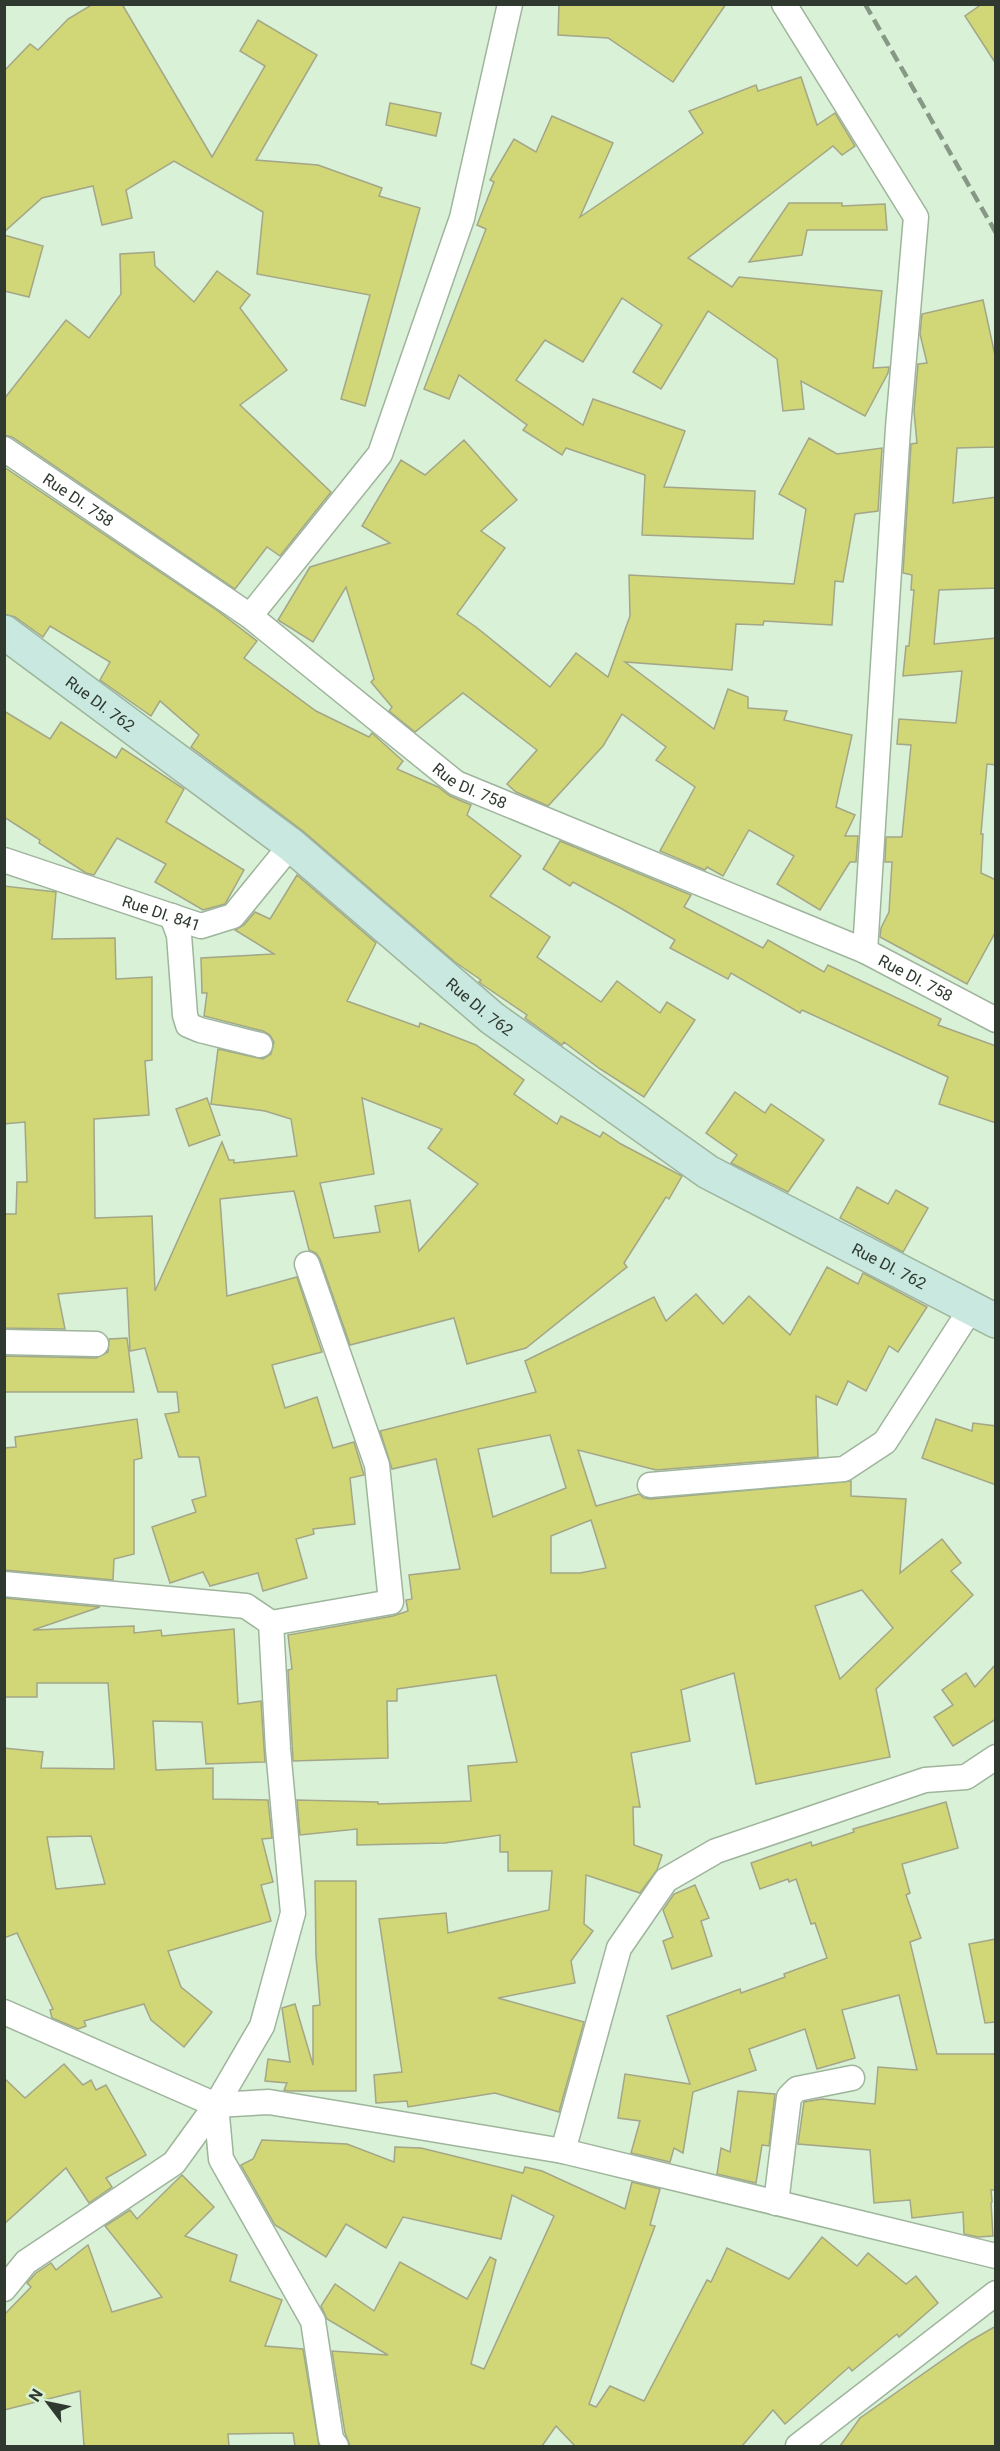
<svg xmlns="http://www.w3.org/2000/svg" width="1000" height="2451" font-family="Roboto,sans-serif">
<style>
.building{fill:#d1d676;stroke:#a3a687;stroke-width:1.5;fill-rule:evenodd}
.lines{fill:none;stroke-linecap:round;stroke-linejoin:round}
.street-casing{stroke:#9eb59c;stroke-width:27}
.secondary-casing{stroke:#9eb59c;stroke-width:36}
.street{stroke:#fff;stroke-width:24}
.secondary{stroke:#c8e8e0;stroke-width:33}
.rail{stroke:#879886;stroke-width:4.5;stroke-dasharray:12 6;stroke-linecap:butt}
.labels{text-anchor:middle;stroke-width:4.5;stroke-linejoin:round;paint-order:stroke}
.street-label{font-size:16px;fill:#2f392f;stroke:#d9f1d7}
</style>
<rect width="100%" height="100%" fill="#d9f1d7"/>
<g class="building">
<polygon points="93,4 122,4 212,157 265,66 240,51 258,20 317,55 256,160 318,165 382,188 379,196 420,208 365,406 341,399 370,295 257,274 263,212 174,161 126,190 132,218 102,225 93,186 42,198 4,232 4,71 30,44 38,50 68,19"/>
<polygon points="559,4 726,4 673,82 608,38 558,35"/>
<polygon points="982,4 996,4 996,64 965,16"/>
<polygon points="801,77 817,125 835,113 855,146 842,155 833,146 688,258 732,287 739,277 882,291 873,368 889,367 888,373 865,416 801,381 804,409 783,411 777,359 708,311 661,389 633,372 662,325 622,298 583,362 545,340 516,380 583,425 593,399 685,431 664,487 755,491 753,539 642,535 645,475 566,448 562,455 523,430 527,425 459,375 449,399 424,389 486,229 477,225 494,182 490,180 514,139 536,152 552,116 613,143 580,217 703,133 689,111 756,85 758,91"/>
<polygon points="390,103 441,113 436,136 386,125"/>
<polygon points="789,203 842,203 842,206 885,204 887,230 807,230 802,255 749,262"/>
<polygon points="4,235 43,246 29,297 4,291"/>
<polygon points="154,252 155,266 194,302 217,271 250,295 240,308 287,370 240,405 331,492 280,556 267,547 235,589 12,437 4,435 4,399 66,320 89,338 121,294 120,254"/>
<polygon points="983,300 996,360 996,447 957,448 953,503 996,497 996,588 939,590 934,644 996,638 996,765 987,764 981,834 983,834 981,873 996,880 996,931 967,984 880,937 881,928 889,912 892,862 885,862 886,837 902,837 911,745 897,744 899,719 956,723 962,671 903,676 906,646 909,646 914,590 911,590 912,575 903,573 911,444 917,443 914,411 918,364 927,363 920,334 922,314"/>
<polygon points="809,438 837,454 882,448 878,511 855,514 843,582 835,581 832,625 764,621 763,625 736,624 732,670 625,662 714,729 728,689 748,697 748,708 787,711 784,720 852,735 836,807 855,815 845,836 858,836 856,862 850,862 820,910 777,884 794,856 749,830 723,876 707,867 705,870 660,851 695,787 656,760 666,747 622,714 603,746 548,806 516,792 507,784 537,750 463,693 415,732 389,711 392,707 371,682 374,679 346,587 313,642 278,620 310,567 390,543 362,526 401,460 425,475 464,440 517,500 481,531 505,548 457,614 476,627 550,687 576,653 608,677 630,616 629,575 794,584 806,509 779,494"/>
<polygon points="4,467 218,611 257,641 244,658 316,711 369,737 372,733 403,761 397,769 438,787 450,796 471,805 467,815 521,856 490,896 550,937 537,957 601,1002 617,981 660,1013 667,1002 695,1020 644,1097 600,1069 564,1042 562,1045 525,1018 527,1015 483,985 479,982 481,980 455,962 303,831 191,747 199,735 160,701 151,716 100,680 110,662 50,626 43,637 15,617 4,614"/>
<polygon points="4,711 50,739 61,722 116,758 122,748 184,789 166,822 244,870 225,904 203,910 155,882 166,864 117,838 94,875 86,873 39,843 40,840 4,817"/>
<polygon points="560,841 691,895 684,907 763,948 768,940 824,972 828,965 941,1019 938,1025 996,1046 996,1123 939,1104 948,1077 802,1010 800,1013 731,973 728,979 670,948 675,940 622,909 573,882 570,886 543,869"/>
<path d="M297,875L376,943L347,1001L419,1027L420,1023L476,1045L524,1080L514,1094L557,1124L561,1116L600,1137L603,1132L621,1144L682,1176L669,1199L666,1197L624,1263L627,1267L526,1348L467,1364L454,1318L350,1345L320,1259L316,1253L309,1250L294,1191L220,1199L227,1296L297,1277L322,1352L272,1365L285,1408L317,1397L333,1448L354,1442L364,1475L350,1478L355,1524L313,1529L314,1534L296,1539L307,1578L263,1591L258,1573L210,1586L203,1572L170,1583L152,1527L196,1512L192,1500L206,1496L199,1457H179L165,1414L179,1412L177,1392H158L145,1348L130,1351L127,1288L58,1294L65,1329L4,1328V1214H16L17,1182H27L25,1122L4,1124V886L56,892L52,939L115,938L116,979L152,977V1060L145,1061L149,1115L94,1119L95,1218L152,1216L155,1291L222,1142L229,1160H234V1163L297,1156L291,1119L265,1111L211,1104L218,1049L263,1059L271,1054L274,1042L270,1035L263,1031L204,1016L207,993H202L201,958L274,954L235,930L244,925L255,912L270,919ZM362,1098L442,1129L428,1148L478,1184L419,1251L410,1200L375,1206L380,1232L334,1238L320,1183L374,1174Z"/>
<polygon points="735,1092 765,1113 771,1104 824,1140 788,1192 731,1163 737,1155 706,1133"/>
<polygon points="207,1098 220,1135 189,1146 176,1109"/>
<polygon points="857,1187 888,1204 896,1190 928,1208 903,1252 840,1218"/>
<path d="M827,1267L858,1284L863,1273L927,1307L898,1352L889,1346L866,1391L848,1381L837,1405L816,1396L818,1457L656,1470L578,1450L596,1506L639,1494L644,1498L651,1499L851,1481V1496L906,1499L900,1573L942,1539L961,1563L951,1571L973,1595L876,1689L890,1757L756,1784L734,1673L681,1690L690,1741L631,1753L640,1807H633L634,1845L662,1855L657,1870L640,1893L586,1875L584,1924L593,1931L571,1961L575,1983L498,1998L584,2022L559,2112L495,2093L408,2107L407,2101L376,2103L374,2075L402,2072L379,1919L446,1913L448,1933L549,1910L552,1871H508V1852H500V1835L445,1843L357,1845V1829L300,1835L297,1800L378,1802V1804L471,1801L468,1766L517,1762L496,1675L397,1689V1701H387L388,1758L293,1761L288,1670L292,1669L288,1635L393,1616L408,1611L406,1600L412,1599L409,1575L460,1569L436,1459L392,1469L380,1431L536,1392L525,1361L654,1297L666,1321L696,1294L723,1324L749,1296L790,1335ZM550,1435L566,1488L493,1517L478,1449ZM591,1520L606,1568L580,1573H551V1536ZM862,1590L893,1628L840,1679L815,1606Z"/>
<polygon points="127,1338 134,1392 4,1392 4,1356 96,1358 108,1352 109,1339"/>
<polygon points="137,1419 142,1458 134,1460 134,1554 114,1559 113,1580 4,1570 4,1448 16,1447 15,1437"/>
<polygon points="936,1419 972,1431 973,1423 996,1426 996,1485 922,1458"/>
<path d="M4,1598L100,1607L33,1630L134,1626V1633L161,1630L162,1636L234,1629L238,1704L261,1701L265,1762L206,1764L202,1722L153,1721L156,1770L213,1768V1799L268,1800L272,1838L262,1839L273,1882L261,1885L271,1921L168,1951L181,1987L212,2012L184,2047L151,2020L144,2004L84,2021L86,2026L78,2029L52,2018L50,2010L53,2009L17,1933L4,1938V1748L43,1752L41,1768L114,1769V1762L108,1683H37V1697H4ZM91,1836L105,1884L56,1889L47,1837Z"/>
<polygon points="996,1664 996,1719 953,1746 934,1717 953,1705 942,1690 966,1673 975,1687"/>
<polygon points="946,1802 958,1848 902,1864 910,1893 906,1895 921,1938 910,1942 937,2054 996,2054 996,2190 991,2190 992,2202 991,2203 993,2236 978,2237 964,2234 963,2212 912,2218 910,2200 874,2203 870,2150 798,2144 804,2102 822,2099 875,2104 878,2067 917,2070 899,1995 842,2010 855,2058 817,2069 805,2029 749,2049 756,2070 693,2092 683,2153 674,2148 670,2162 631,2153 640,2121 618,2118 625,2074 690,2084 667,2016 740,1989 741,1993 785,1977 784,1974 827,1958 815,1923 811,1924 796,1879 789,1882 788,1879 760,1889 751,1863 811,1842 812,1846 854,1832 853,1829"/>
<polygon points="315,1881 356,1881 356,2091 288,2091 284,2090 287,2083 265,2081 268,2059 290,2062 282,2008 295,2004 313,2065 313,2006 320,2005 316,1956"/>
<polygon points="695,1885 709,1918 701,1921 712,1956 672,1969 663,1941 673,1937 663,1910 674,1894"/>
<polygon points="996,1939 996,2022 985,2023 969,1944"/>
<polygon points="64,2064 83,2085 91,2080 96,2090 106,2085 146,2155 106,2178 112,2187 89,2203 66,2168 4,2224 4,2078 25,2098"/>
<polygon points="738,2091 775,2094 769,2146 762,2145 756,2183 717,2174 721,2148 730,2152"/>
<polygon points="262,2140 347,2144 394,2162 395,2147 421,2148 523,2173 525,2167 542,2171 625,2209 632,2182 660,2189 650,2225 655,2226 589,2404 596,2407 610,2386 644,2401 707,2280 711,2282 727,2248 789,2279 822,2237 857,2266 868,2253 906,2284 916,2276 938,2303 899,2337 897,2334 852,2371 849,2367 785,2424 773,2410 742,2446 575,2446 556,2426 542,2446 350,2446 345,2433 332,2351 388,2355 327,2319 321,2306 335,2284 374,2311 400,2262 467,2299 490,2257 496,2260 471,2364 484,2369 554,2216 512,2195 501,2239 403,2217 386,2248 346,2224 326,2257 275,2225 241,2165 253,2159"/>
<polygon points="182,2175 214,2207 185,2236 237,2255 230,2281 282,2300 265,2346 303,2349 319,2446 295,2446 293,2433 228,2434 229,2446 84,2446 80,2391 4,2410 4,2315 31,2287 27,2283 36,2273 51,2263 56,2270 88,2245 112,2312 162,2297 105,2226 130,2210 137,2219"/>
<polygon points="996,2326 996,2446 840,2446 860,2418 970,2341"/>
</g>
<g class="lines">
<defs>
<g id="street">
<polyline points="784,4 916,217 898,428 865,951"/>
<path id="s1" d="M4,449L250,616L456,783L865,951L996,1020"/>
<polyline points="250,616 380,454 462,218 510,4"/>
<path id="s2" d="M4,860L201,926L233,916L291,845"/>
<polyline points="172,916 179,935 185,1015 188,1025 200,1030 260,1045"/>
<polyline points="4,1342 96,1344"/>
<polyline points="650,1485 844,1469 885,1442 972,1307"/>
<polyline points="4,1584 246,1606 271,1623 278,1749 293,1913 262,2026 216,2105 174,2163 26,2262 4,2289"/>
<polyline points="271,1623 391,1602 377,1465 307,1264"/>
<polyline points="4,2012 216,2105 269,2102 563,2151 996,2256"/>
<polyline points="216,2105 221,2159 313,2321 331,2439 336,2446"/>
<polyline points="563,2151 619,1948 666,1880 716,1851 925,1780 966,1777 996,1757"/>
<polyline points="776,2203 789,2097 797,2089 852,2078"/>
<polyline points="798,2446 996,2293"/>
</g>
<g id="secondary">
<path id="s3" d="M4,632L291,845L492,1018L708,1172L996,1321"/>
</g>
</defs>
<use href="#street" class="street-casing"/>
<use href="#secondary" class="secondary-casing"/>
<use href="#street" class="street"/>
<use href="#secondary" class="secondary"/>
<polyline class="rail" points="865,4 996,233"/>
</g>
<g class="labels">
<g class="street-label">
<text dy="6" stroke="none"><textPath href="#s1" startOffset="90">Rue DI. 758</textPath></text>
<text dy="6" stroke="none"><textPath href="#s3" startOffset="120">Rue DI. 762</textPath></text>
<text dy="6" stroke="none"><textPath href="#s1" startOffset="576">Rue DI. 758</textPath></text>
<text dy="6" stroke="none"><textPath href="#s2" startOffset="166">Rue DI. 841</textPath></text>
<text dy="6" stroke="none"><textPath href="#s1" startOffset="1062">Rue DI. 758</textPath></text>
<text dy="6" stroke="none"><textPath href="#s3" startOffset="606">Rue DI. 762</textPath></text>
<text dy="6" stroke="none"><textPath href="#s3" startOffset="1092">Rue DI. 762</textPath></text>
</g>
</g>
<rect width="1000" height="2451" fill="none" stroke="#2f392f" stroke-width="12"/>
<g transform="translate(48 2403) rotate(302)" stroke="#d9f1d7" stroke-width="4.5" paint-order="stroke">
<path d="M0-4.5L10 22L0 15L-10 22Z" fill="#2f392f"/>
<text y="-9" font-size="16" font-weight="bold" text-anchor="middle" fill="#2f392f">N</text>
</g>
</svg>
